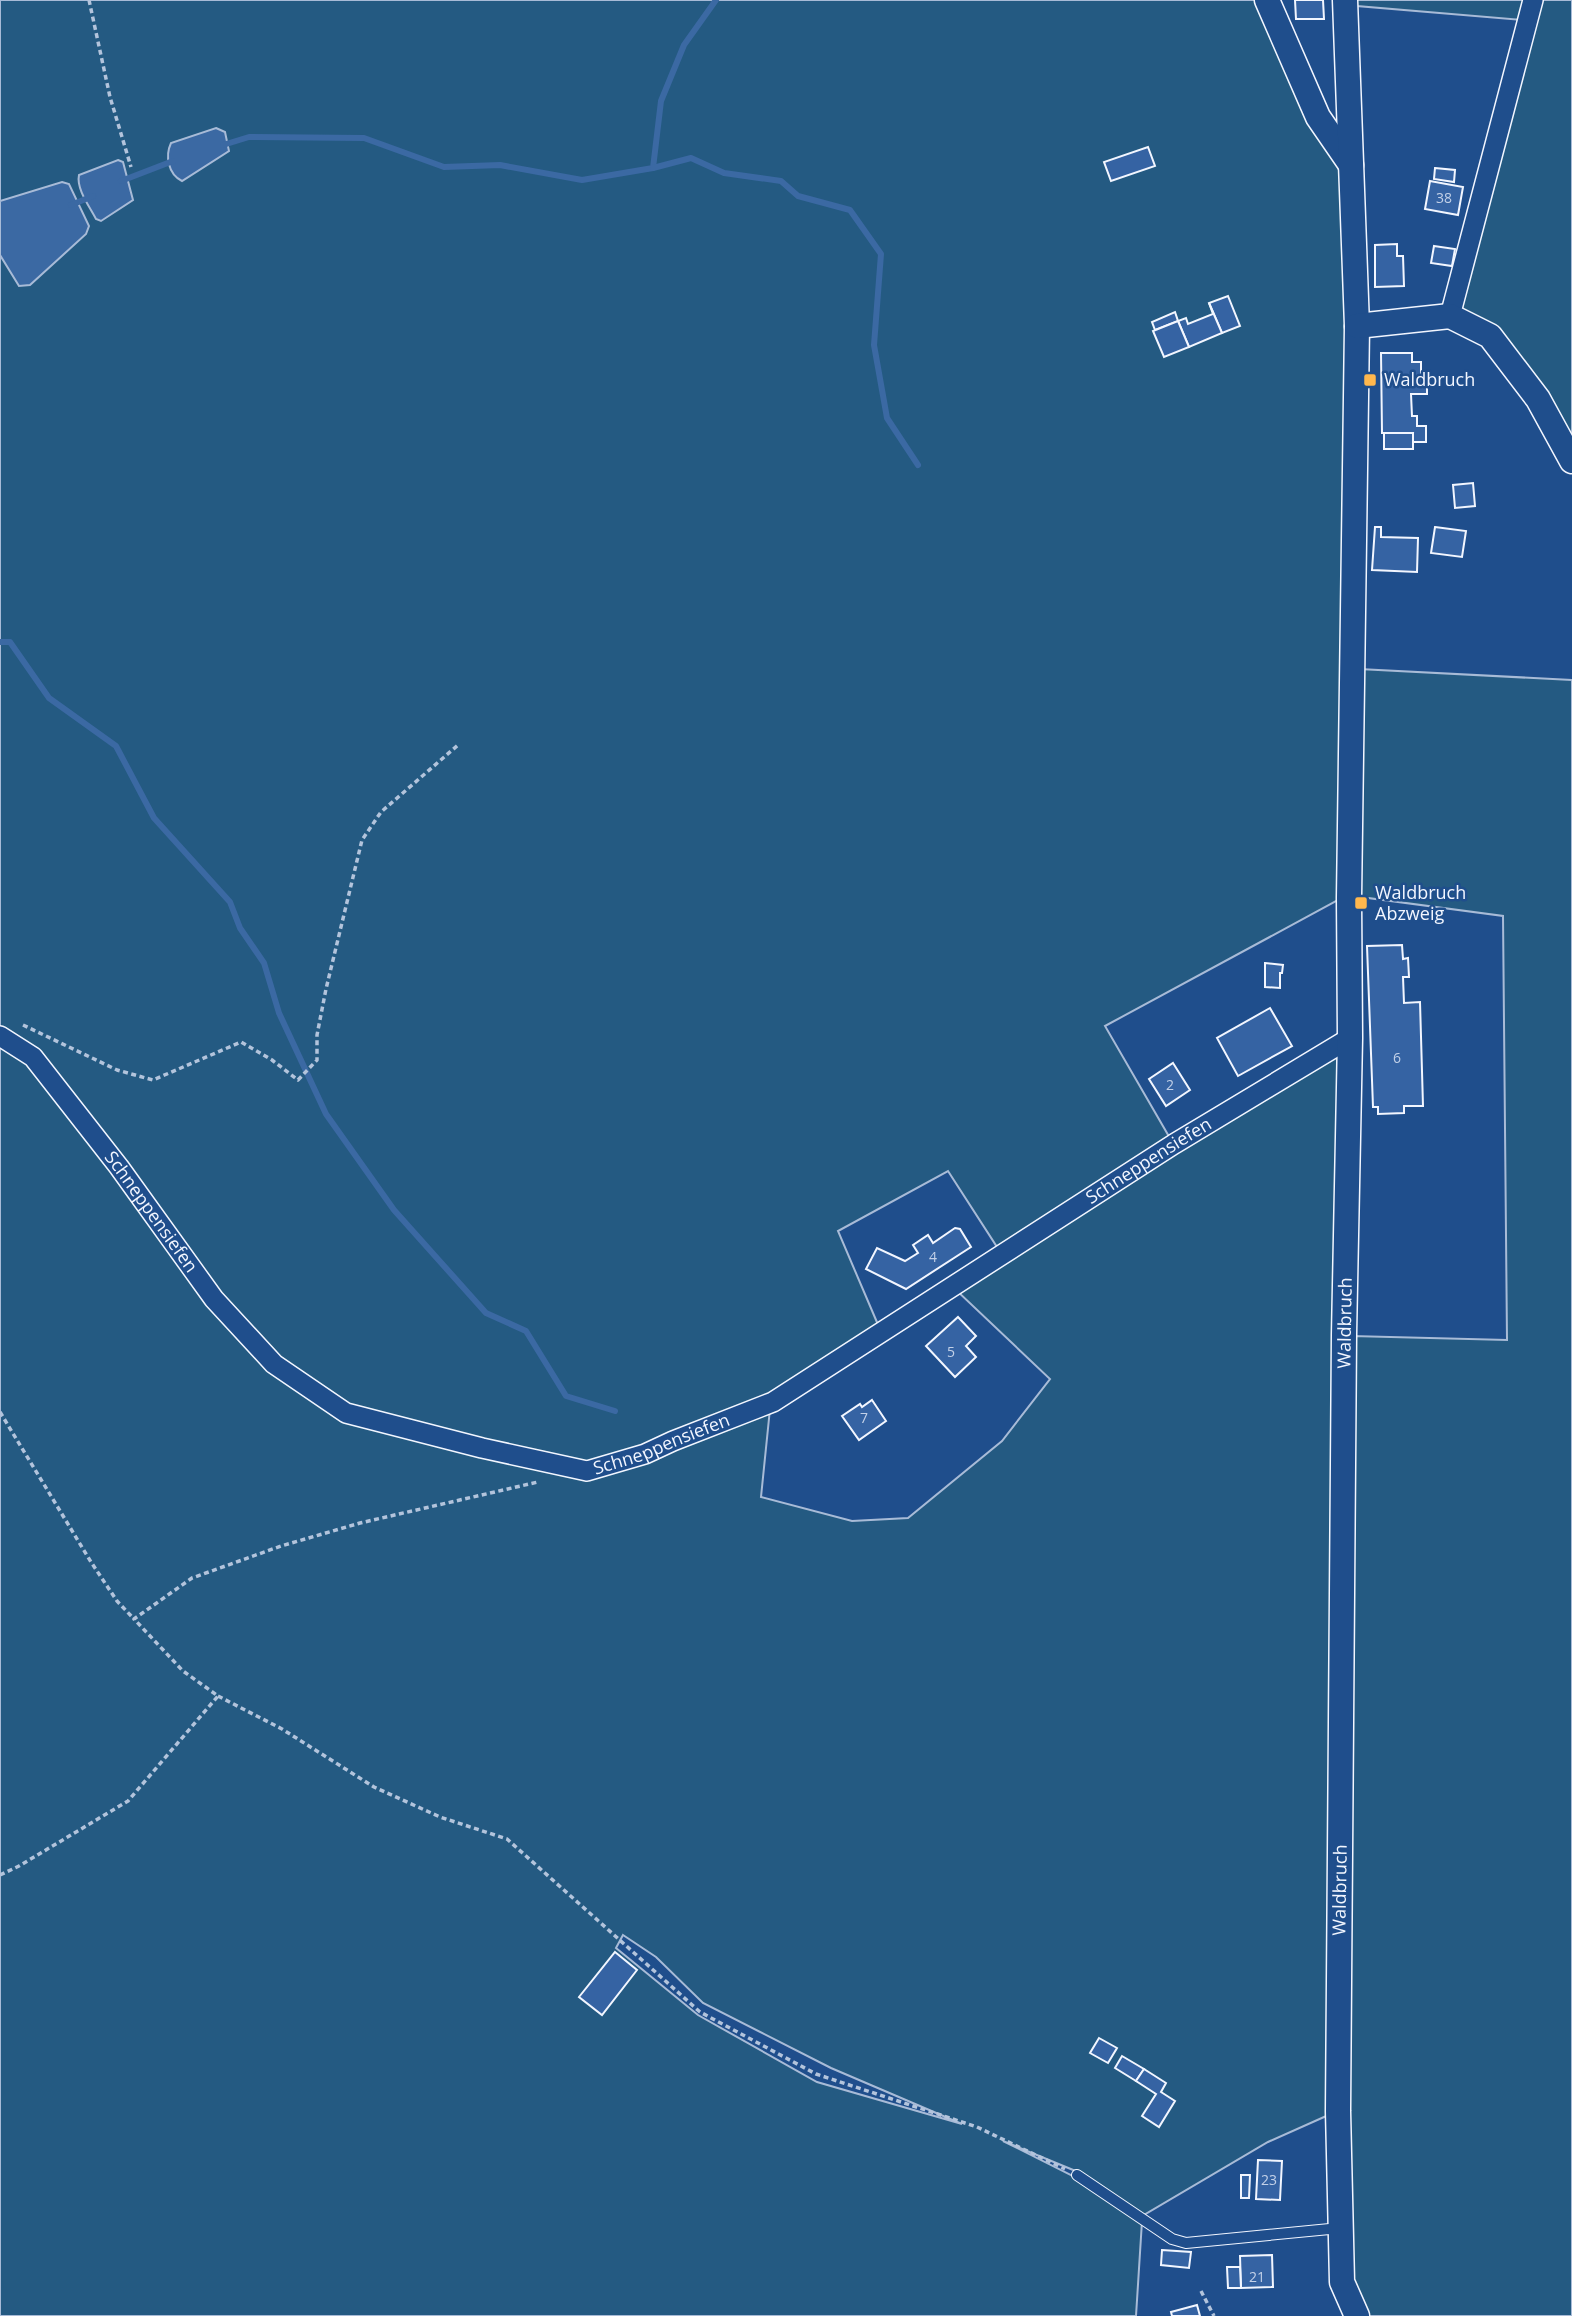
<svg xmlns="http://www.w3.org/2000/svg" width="1572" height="2316" font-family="'Open Sans',sans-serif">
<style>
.green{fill:#245a82;stroke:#a8bbd7;stroke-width:2;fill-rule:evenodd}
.water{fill:#3b69a3;stroke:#a8bbd7;stroke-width:2}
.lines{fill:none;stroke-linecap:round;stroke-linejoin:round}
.stream{stroke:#3b69a3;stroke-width:6}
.building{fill:#3563a3;stroke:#f2f6ff;stroke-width:2}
.service-casing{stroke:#f2f6ff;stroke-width:12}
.minor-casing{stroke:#f2f6ff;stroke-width:22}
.tertiary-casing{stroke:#f2f6ff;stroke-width:27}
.path{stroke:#b3c4dc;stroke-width:3.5;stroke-dasharray:5 3.5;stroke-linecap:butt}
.service{stroke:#1f4e8c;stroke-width:10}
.minor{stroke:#1f4e8c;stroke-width:19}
.tertiary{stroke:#1f4e8c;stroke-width:24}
.poi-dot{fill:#ffb74d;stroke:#1f4e8c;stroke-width:2.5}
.labels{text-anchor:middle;stroke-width:5;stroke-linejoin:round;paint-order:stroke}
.number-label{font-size:14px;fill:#c3d1e8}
.poi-label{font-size:18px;fill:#f2f6ff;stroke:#1f4e8c;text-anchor:start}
.street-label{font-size:18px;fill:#f2f6ff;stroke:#1f4e8c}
</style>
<rect width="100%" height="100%" fill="#1f4e8c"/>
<g class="green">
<path d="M0,0H1259L1344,168L1350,329L1340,899L1105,1026L1171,1140L999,1250L948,1171L838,1231L879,1327L771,1399L761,1497L852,1521L908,1518L1002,1441L1050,1379L956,1290L1345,1046L1333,2113L1268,2142L1142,2216L1078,2172L1003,2141L1075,2177L1142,2221L1136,2316H0ZM623,1935L656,1957L703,2003L831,2068L962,2124L817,2082L698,2015L616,1948Z"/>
<polygon points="1356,0 1528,0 1522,20 1357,6"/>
<polygon points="1538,0 1572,0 1572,451 1457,312"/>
<polygon points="1359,669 1572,680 1572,2316 1365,2316 1348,2279 1352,1336 1507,1340 1503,916 1361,897"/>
</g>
<g class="water">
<path d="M216,128L225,132L229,151L182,181C168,174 165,156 171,143Z"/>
<path d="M118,160L123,162L133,200L101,221L96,219C90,207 76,189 79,175Z"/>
<polygon points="62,182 69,184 89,226 86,234 30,285 19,286 0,255 0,201"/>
</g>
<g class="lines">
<g class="stream">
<polyline points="223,145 249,137 364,138 444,167 500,165 582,180 653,168 661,101 684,45 716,0"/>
<polyline points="653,168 691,158 724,173 781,181 798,196 850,210 881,254 874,345 887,418 918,465"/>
<polyline points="121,181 173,161"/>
<polyline points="71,205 93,196"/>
<polyline points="0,642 10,642 49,698 116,746 154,818 230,902 240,928 264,963 279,1013 326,1114 394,1210 486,1313 526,1331 566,1396 615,1411"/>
</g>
</g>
<g class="building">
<polygon points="1295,0 1323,0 1324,19 1296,19"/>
<polygon points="1148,147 1155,166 1111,181 1104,162"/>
<polygon points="1435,168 1455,170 1454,182 1434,179"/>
<polygon points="1430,181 1463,187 1458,215 1425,209"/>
<polygon points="1397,244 1397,256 1403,256 1404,286 1375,287 1375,245"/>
<polygon points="1434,246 1455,249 1452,266 1431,263"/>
<polygon points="1228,296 1240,326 1222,333 1209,303"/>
<polygon points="1209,303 1222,333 1189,347 1178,321 1186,318 1188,324 1213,314"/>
<polygon points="1175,312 1178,321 1155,330 1152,322"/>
<polygon points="1178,321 1189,347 1164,357 1153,331"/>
<polygon points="1381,353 1412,353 1412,362 1421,362 1421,379 1427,379 1427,394 1411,394 1412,416 1417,416 1417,426 1426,426 1426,442 1412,442 1413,433 1382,433"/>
<rect x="1384" y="433" width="29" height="16"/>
<polygon points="1473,483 1475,506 1455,508 1453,485"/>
<polygon points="1375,527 1381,527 1381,537 1418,538 1417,572 1372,570"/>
<polygon points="1435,527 1466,531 1462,557 1431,553"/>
<polygon points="1402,945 1403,959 1408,958 1409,977 1403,977 1404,1003 1420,1002 1423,1106 1404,1106 1404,1113 1378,1114 1378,1107 1373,1107 1367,946"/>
<polygon points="1265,963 1283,965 1282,973 1280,973 1280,988 1265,987"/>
<polygon points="1270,1008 1292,1046 1238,1076 1217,1038"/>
<polygon points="1173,1063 1190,1090 1166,1106 1149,1079"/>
<polygon points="955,1228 960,1229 971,1247 906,1289 866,1269 877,1248 905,1261 918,1253 913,1245 928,1235 933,1243"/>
<polygon points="958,1317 976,1336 966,1346 976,1357 955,1377 926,1346"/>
<polygon points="872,1400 886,1421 859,1440 842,1416 860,1404 862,1407"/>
<polygon points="615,1952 637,1970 602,2015 579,1997"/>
<polygon points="1099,2038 1117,2048 1108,2063 1090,2053"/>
<polygon points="1122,2056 1144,2069 1136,2081 1115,2068"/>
<polygon points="1144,2069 1166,2083 1161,2092 1175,2101 1159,2127 1142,2116 1156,2094 1136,2081"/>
<polygon points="1258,2160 1282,2161 1280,2200 1256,2199"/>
<polygon points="1241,2175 1250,2175 1249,2198 1241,2198"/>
<polygon points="1162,2250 1191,2252 1189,2268 1161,2265"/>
<polygon points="1272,2255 1273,2287 1241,2288 1240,2256"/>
<polygon points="1227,2267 1240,2267 1241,2288 1228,2288"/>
<polygon points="1197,2305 1200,2316 1172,2316 1171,2312"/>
</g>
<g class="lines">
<defs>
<polyline id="service" points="1077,2175 1172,2239 1186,2243 1340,2228"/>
<g id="minor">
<polyline points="1450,316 1533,0"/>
<path id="s1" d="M0,1036L33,1057L119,1167L214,1299L274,1364L346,1413L482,1448L587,1471L645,1454L673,1441L773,1402L1174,1144L1350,1038"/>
</g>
<g id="tertiary">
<polyline points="1267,0 1318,117 1351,165"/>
<polyline points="1345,0 1357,326 1349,898 1350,1038 1344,1335 1338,2111 1342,2282 1357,2316"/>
<polyline points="1357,326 1450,316 1490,336 1538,399 1572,461"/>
</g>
</defs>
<use href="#service" class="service-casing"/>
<use href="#minor" class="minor-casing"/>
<use href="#tertiary" class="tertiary-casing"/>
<g class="path">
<polyline points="89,0 110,97 131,167"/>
<polyline points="23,1025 117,1070 153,1080 241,1042 272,1060 298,1080 317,1060 317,1035 326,989 362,840 381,812 458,745"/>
<polyline points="0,1412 91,1562 117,1601 134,1619"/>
<polyline points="218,1696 282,1729 374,1787 440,1817 507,1839 700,2012 816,2074 977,2127 1065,2169"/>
<polyline points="0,1875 19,1866 128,1801 218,1696 183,1671 134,1619 192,1578 281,1546 360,1523 538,1482"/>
<polyline points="1201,2291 1214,2316"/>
</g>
<use href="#service" class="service"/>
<use href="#minor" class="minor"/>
<use href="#tertiary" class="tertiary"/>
</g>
<g class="poi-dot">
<rect x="1363" y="373" width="14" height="14" rx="3.5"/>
<rect x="1354" y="896" width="14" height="14" rx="3.5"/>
</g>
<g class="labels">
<g class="number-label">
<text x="1444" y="203">38</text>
<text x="1397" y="1063">6</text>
<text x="1170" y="1090">2</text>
<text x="933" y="1262">4</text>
<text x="951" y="1357">5</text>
<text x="864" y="1423">7</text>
<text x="1269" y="2185">23</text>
<text x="1257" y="2282">21</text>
</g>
<g class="poi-label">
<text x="1384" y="386">Waldbruch</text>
<text x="1375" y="899">Waldbruch<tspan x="1375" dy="21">Abzweig</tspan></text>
</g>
<g class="street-label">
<text dy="6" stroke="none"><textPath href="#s1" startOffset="1410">Schneppensiefen</textPath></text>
<text dy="6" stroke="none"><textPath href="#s1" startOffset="234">Schneppensiefen</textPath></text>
<text transform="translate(1345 1323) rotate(-89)" y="6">Waldbruch</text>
<text dy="6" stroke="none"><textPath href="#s1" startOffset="844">Schneppensiefen</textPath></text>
<text transform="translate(1340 1890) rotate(-89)" y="6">Waldbruch</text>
</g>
</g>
</svg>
